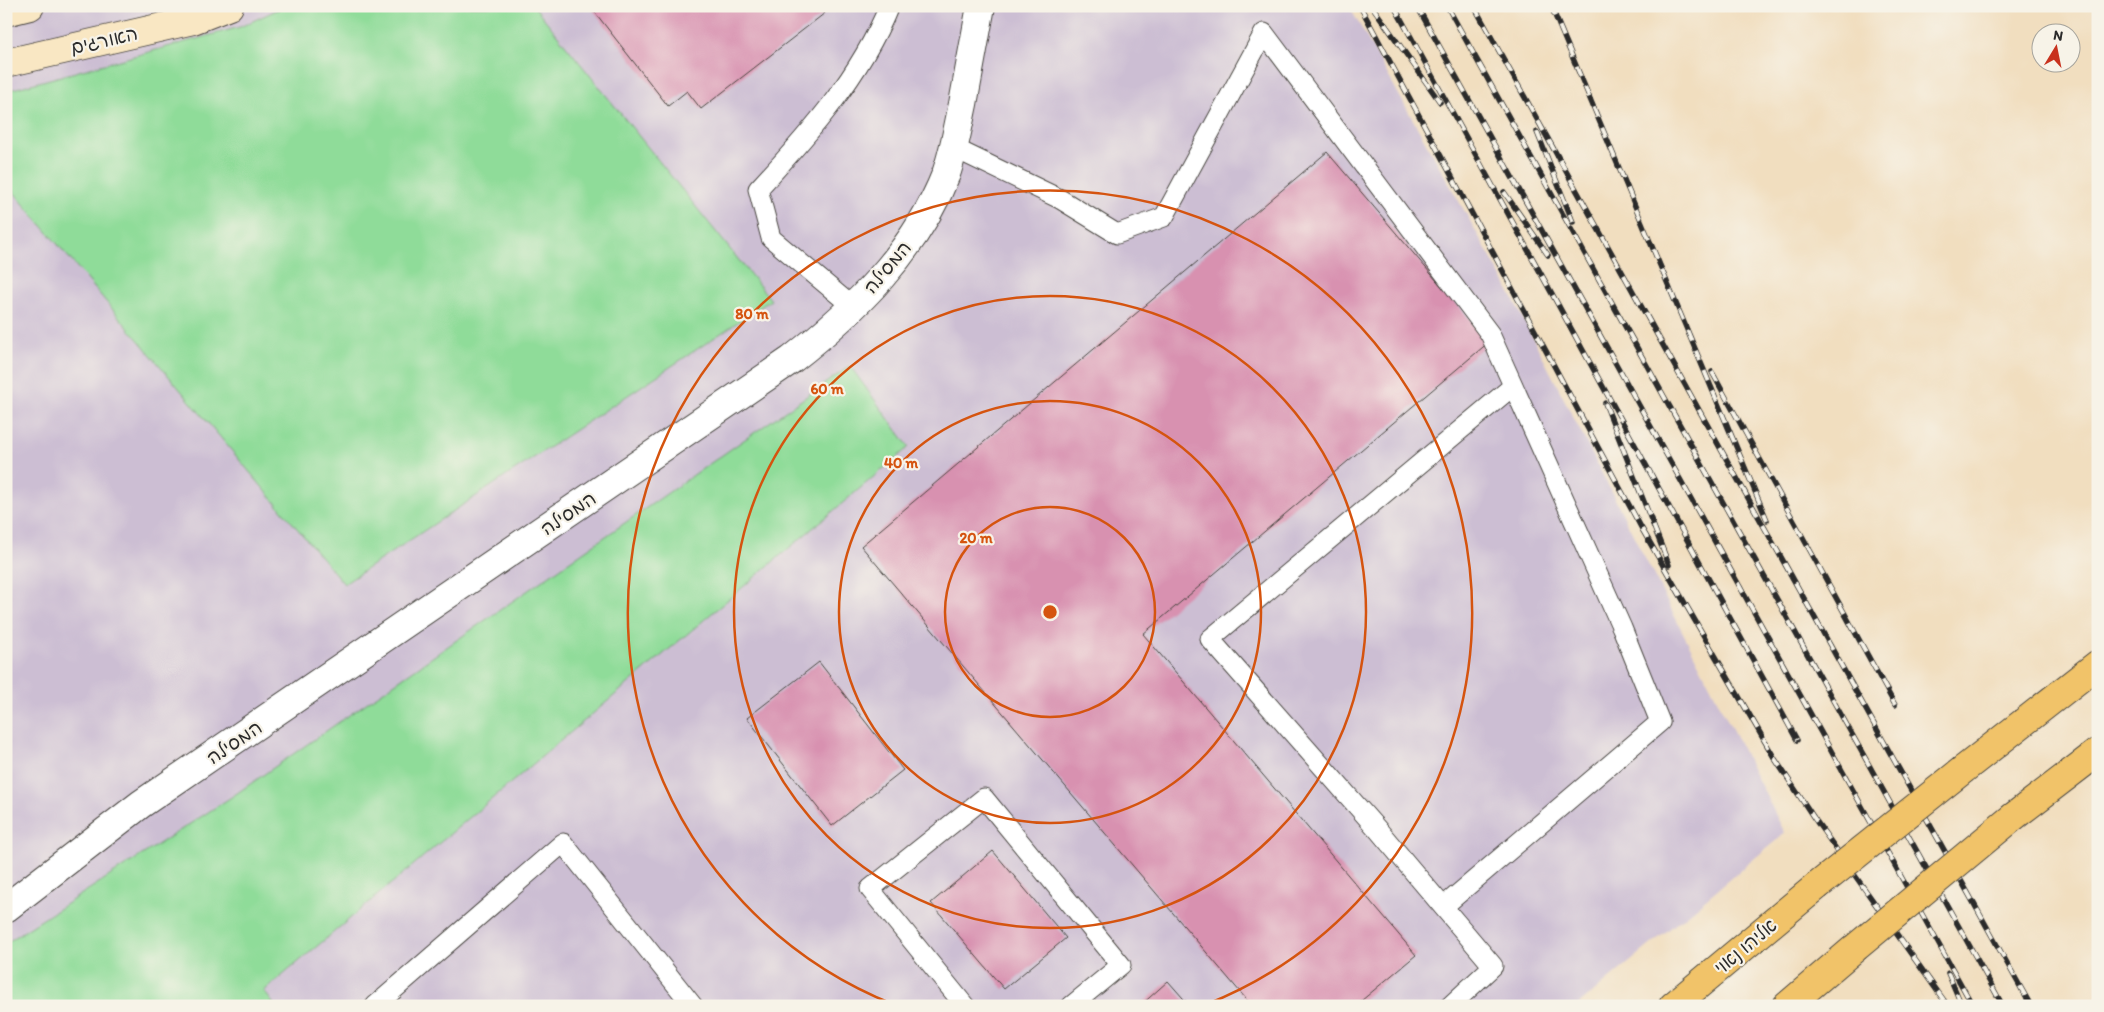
<svg xmlns="http://www.w3.org/2000/svg" width="2104" height="1012" font-family="Itim,'Playpen Sans Hebrew',sans-serif">
<style>
.industrial{fill:#ccbed3}
.green{fill:#8fdc99;stroke:#5d8462}
.building{fill:#d891b0}
.lines{fill:none;stroke-linecap:round;stroke-linejoin:round}
.lane-casing{stroke:#494641;stroke-width:21}
.street-casing{stroke:#494641;stroke-width:30}
.secondary-casing{stroke:#494641;stroke-width:30}
.highway-casing{stroke:#494641;stroke-width:30}
.lane{stroke:#fff;stroke-width:19}
.street{stroke:#fff;stroke-width:28}
.secondary{stroke:#f9e7c3;stroke-width:28}
.highway{stroke:#f1c369;stroke-width:28}
.rail-casing{stroke:#2b2b2b;stroke-width:5.5}
.rail{stroke:#f7f3e8;stroke-width:4;stroke-dasharray:11;stroke-linecap:butt}
.highway-bridge-casing{stroke:#494641;stroke-width:30;stroke-linecap:butt}
.highway-bridge{stroke:#f1c369;stroke-width:28}
.ring{fill:none;stroke:#d5540f;stroke-width:2.5}
.labels{text-anchor:middle;stroke-width:4.5;stroke-linejoin:round;paint-order:stroke}
.street-label{font-size:19px;fill:#2b2b2b;stroke:#f7f3e8}
.centre{fill:#d5540f;stroke:#f7f3e8;stroke-width:2.5}
.ring-label{font-size:15px;text-anchor:middle;font-weight:bold;fill:#d5540f;stroke:#f7f3e8;stroke-width:4.5;stroke-linejoin:round;paint-order:stroke}
</style>
<rect width="100%" height="100%" fill="#f7f3e8"/>
<filter id="ink" filterUnits="userSpaceOnUse"><feTurbulence type="fractalNoise" baseFrequency=".02" numOctaves="2"/><feDisplacementMap in="SourceGraphic" scale="10" xChannelSelector="R" yChannelSelector="G"/><feConvolveMatrix kernelMatrix="1 2 1 2 8 2 1 2 1" color-interpolation-filters="sRGB"/></filter>
<filter id="wash" filterUnits="userSpaceOnUse"><feTurbulence type="fractalNoise" baseFrequency=".0096" numOctaves="4" result="noise"/><feDisplacementMap in="SourceGraphic" scale="20" xChannelSelector="R" yChannelSelector="G"/><feGaussianBlur stdDeviation="1.12" result="paint"/><feColorMatrix in="noise" values="0 0 0 0 0 0 0 0 0 0 0 0 0 0 0 0 0 1.4 0 .05"/><feComposite in="paint" operator="in"/></filter>
<g filter="url(#wash)">
<rect width="100%" height="100%" fill="#f1debf"/>
<polygon class="industrial" points="6,6 1349,6 1505,283 1785,833 1577,1006 6,1006"/>
<g class="green">
<polygon points="285,6 534,6 771,300 344,584 6,183 6,91 240,27"/>
<polygon points="850,366 909,447 264,991 275,1006 6,1006 6,943 233,796"/>
</g>
<g id="blocks">
<g class="building">
<polygon points="590,6 820,6 825,13 701,109 687,91 668,106"/>
<polygon points="1327,152 1489,342 1143,634 1416,955 1355,1006 1252,1006 861,546"/>
<polygon points="819,662 903,770 832,826 747,718"/>
<polygon points="993,851 1066,938 1004,989 931,903"/>
<polygon points="1168,981 1190,1006 1140,1006"/>
</g>
</g>
</g>
<g filter="url(#ink)">
<use href="#blocks" fill-opacity="0" stroke="#494641" stroke-width="1"/>
<g class="lines">
<defs>
<g id="lane">
<polyline points="954,148 1060,199 1117,234 1164,217 1264,33 1490,334 1622,628 1660,722 1444,906"/>
<path d="M853,307L771,238L758,189C809,134 860,77 889,6"/>
<polyline points="375,1006 563,843 693,1006"/>
<polyline points="965,1006 870,889 984,798 1121,965 1071,1006"/>
<polyline points="1450,1006 1493,966 1379,831 1210,639 1513,386"/>
</g>
<path id="street" d="M6,908L141,804L791,360C855,310 916,251 946,174C954,151 958,127 963,104C969,71 975,39 981,6"/>
<g id="secondary">
<polyline points="6,12 30,6"/>
<polyline points="6,63 193,20 229,6"/>
</g>
<g id="highway">
<polyline points="1964,769 2098,664"/>
<polyline points="2013,817 2098,752"/>
<polyline points="1673,1006 1817,886"/>
<polyline points="1787,1006 1855,948"/>
</g>
</defs>
<use href="#lane" class="lane-casing"/>
<use href="#street" class="street-casing"/>
<use href="#secondary" class="secondary-casing"/>
<use href="#highway" class="highway-casing"/>
<use href="#lane" class="lane"/>
<use href="#street" class="street"/>
<use href="#secondary" class="secondary"/>
<use href="#highway" class="highway"/>
<defs>
<g id="rail">
<polyline points="1360,6 1642,529 1775,759 1814,818 1948,1006"/>
<polyline points="1372,6 1440,102"/>
<polyline points="1394,6 1797,740"/>
<polyline points="1417,6 1973,1006"/>
<polyline points="1447,6 2003,1006"/>
<polyline points="1474,6 2031,1006"/>
<polyline points="1551,6 1767,520"/>
<polyline points="1537,132 1573,222"/>
<polyline points="1504,192 1548,255"/>
<polyline points="1712,372 1895,705"/>
<polyline points="1605,403 1669,565"/>
<polyline points="1948,973 1962,1006"/>
</g>
</defs>
<use href="#rail" class="rail-casing"/>
<use href="#rail" class="rail"/>
<defs>
<g id="highway-bridge">
<polyline points="1817,886 1964,769"/>
<polyline points="1855,948 2013,817"/>
</g>
</defs>
<use href="#highway-bridge" class="highway-bridge-casing"/>
<use href="#highway-bridge" class="highway-bridge"/>
</g>
</g>
<g class="ring">
<circle cx="1050" cy="612" r="105"/>
<circle cx="1050" cy="612" r="211"/>
<circle cx="1050" cy="612" r="316"/>
<path d="M895 1005A422 422 0 1 1 1205 1005"/>
</g>
<g class="labels">
<g class="street-label">
<text transform="translate(104 40) rotate(-13)" y="7">האורגים</text>
<text transform="translate(887 267) rotate(-50)" y="7">המסילה</text>
<text transform="translate(568 513) rotate(-34)" y="7">המסילה</text>
<text transform="translate(234 742) rotate(-34)" y="7">המסילה</text>
<text transform="translate(1745 946) rotate(-40)" y="7">אליהו נאוי</text>
</g>
</g>
<circle cx="1050" cy="612" r="8" class="centre"/>
<g class="ring-label">
<text x="752" y="319">80 m</text>
<text x="827" y="394">60 m</text>
<text x="901" y="468">40 m</text>
<text x="976" y="543">20 m</text>
</g>
<rect width="2104" height="1012" fill="none" stroke="#f7f3e8" stroke-width="25"/>
<g transform="translate(2056 48) rotate(10)"><circle r="24" fill="#f7f3e8" stroke="#a5a39c"/>
<path d="M0-4L9 19L0 12L-9 19Z" fill="#c8321e"/>
<text y="-8" font-size="14" font-weight="bold" text-anchor="middle" fill="#2b2b2b">N</text>
</g>
</svg>
